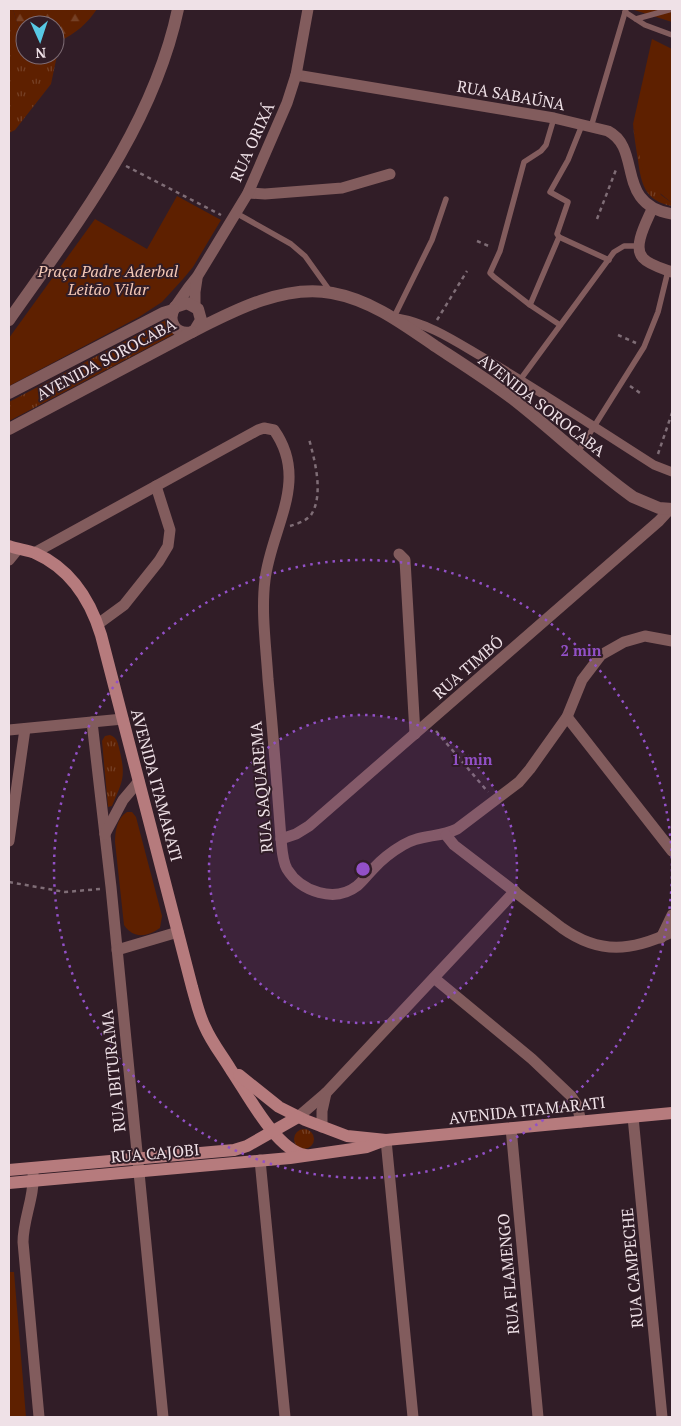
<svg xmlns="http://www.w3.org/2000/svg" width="681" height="1426" font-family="'PT Serif',serif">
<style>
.grass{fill:url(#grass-tufts)}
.forest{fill:url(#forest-firs)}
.park{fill:#5e2000}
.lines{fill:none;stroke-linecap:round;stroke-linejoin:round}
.path{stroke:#7f6d76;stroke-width:2.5;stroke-dasharray:4 4;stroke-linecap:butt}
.service{stroke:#825c5d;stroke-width:5.5}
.pedestrian{stroke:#825c5d;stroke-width:9}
.minor{stroke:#825c5d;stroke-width:11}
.tertiary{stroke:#825c5d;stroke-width:12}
.secondary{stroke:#b67b7d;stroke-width:12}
.ring{fill:none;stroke:#9250c7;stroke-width:2.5;stroke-dasharray:2.5 5}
.labels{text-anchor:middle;stroke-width:4;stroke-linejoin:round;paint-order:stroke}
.street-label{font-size:16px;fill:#efe1e7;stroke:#311d27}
.park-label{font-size:16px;font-style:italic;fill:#f4c8b6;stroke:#311d27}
.centre{fill:#9250c7;stroke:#311d27;stroke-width:2.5}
.ring-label{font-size:15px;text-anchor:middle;font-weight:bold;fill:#9250c7;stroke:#311d27;stroke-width:4;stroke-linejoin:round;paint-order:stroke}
</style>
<defs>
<pattern id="grass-tufts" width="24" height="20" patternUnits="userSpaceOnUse" patternTransform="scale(1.25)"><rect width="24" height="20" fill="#5e2000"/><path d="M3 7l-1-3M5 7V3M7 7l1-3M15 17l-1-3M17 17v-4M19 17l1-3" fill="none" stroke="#754025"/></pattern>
<pattern id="forest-firs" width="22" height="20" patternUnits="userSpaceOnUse" patternTransform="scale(1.25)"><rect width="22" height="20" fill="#5e2000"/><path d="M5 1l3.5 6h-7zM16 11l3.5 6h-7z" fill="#754025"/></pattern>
</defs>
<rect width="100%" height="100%" fill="#311d27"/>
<g class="grass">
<polygon points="9,9 13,9 19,29 25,31 25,55 55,55 55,40 60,41 51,84 15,130 9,133"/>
<polygon points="631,9 672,9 672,22"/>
<path d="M633,124L637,140L661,195L672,203V206C645,201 641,184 638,160C636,148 634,136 633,124Z"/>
<polygon points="166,320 174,334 9,421 9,402"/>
<path d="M110,735C118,738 118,744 120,752C126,778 122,782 112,806L108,807L102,741L105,736Z"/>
<circle cx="304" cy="1139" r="10"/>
</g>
<path class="forest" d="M13,9H97C87,24 76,33 60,41L55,40V25H25V31L19,29Z"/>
<g class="park">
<polygon points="652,39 672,49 672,203 651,186 643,173 633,124"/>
<polygon points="177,196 221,220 193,267 183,279 162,302 139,317 9,386 9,338 95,219 147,249"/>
<path d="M127,812H132L136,817L162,916L160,928C147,937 133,939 124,925L115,842C115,831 117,818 127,812Z"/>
<polygon points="9,1272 14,1272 26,1417 9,1417"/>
</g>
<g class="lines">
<g class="path">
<polyline points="126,166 221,215"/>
<polyline points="597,219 617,167"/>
<polyline points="477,241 491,247"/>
<polyline points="437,320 467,271"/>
<polyline points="618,335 636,343"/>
<polyline points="630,386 640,393"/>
<polyline points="658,454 672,413"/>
<path d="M290,526C297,524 306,521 311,515C324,495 315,461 309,439"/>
<polyline points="436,731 488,792"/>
<polyline points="9,882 65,892 100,889"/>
</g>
<g class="service">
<polyline points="625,12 645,25 672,35"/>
<polyline points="636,19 672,9"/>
<polyline points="554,118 546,145 541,151 524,162 500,251 490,273 494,277 530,305 560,325"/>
<polyline points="591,127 626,9"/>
<polyline points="236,213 291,244 305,256 330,291"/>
<polyline points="559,237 609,260"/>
<polyline points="530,305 559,237 557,234 568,202 550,192 568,160 582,125"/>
<polyline points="394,317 432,240 446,199"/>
<polyline points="520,380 614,252 624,246 640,246"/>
<polyline points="578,452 644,347 658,312 668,271"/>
</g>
<path class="pedestrian" d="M397,318C432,324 459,344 489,361C545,394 599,430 654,465L672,472"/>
<g class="minor">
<path d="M296,75L554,118L608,131C643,149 614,204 672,214"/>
<polyline points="248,193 265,194 342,188 390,174"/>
<path d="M652,209C647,221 632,247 643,258C649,265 664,269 672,272"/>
<polyline points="175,307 189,287 197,277 248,193 287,103 296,75 308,9"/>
<polyline points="195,307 195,292 197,279"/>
<path d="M34,553L258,430L264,428L274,430C310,481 271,528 265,580C261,611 266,647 268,679C273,732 277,785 281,839C282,848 282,860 287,869C301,892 335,903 357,886C363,881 368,874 373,869C382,859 391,852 403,845C421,834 439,838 457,829L519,782L530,769L567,717L582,680L601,655L624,642L645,636L672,641"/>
<polyline points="399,554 405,560 415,734"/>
<polyline points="9,560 18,549"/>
<polyline points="98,624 124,605 159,561 168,546 170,530 156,486"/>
<polyline points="567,717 672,851"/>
<polyline points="92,722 111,887 163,1417"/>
<polyline points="9,730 123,719"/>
<polyline points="105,834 123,800 139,781"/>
<path d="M446,835L454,845L562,928C600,955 632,951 672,932"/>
<polyline points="281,839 296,834 309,826 659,521 670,509"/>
<polyline points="9,841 25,729"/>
<polyline points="661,938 672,915"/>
<polyline points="117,950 178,932"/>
<polyline points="434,978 532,1059 571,1096 577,1105 581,1122"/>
<polyline points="298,1117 326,1093 515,891"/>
<polyline points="633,1117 662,1417"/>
<polyline points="322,1127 322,1111 326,1093"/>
<polyline points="511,1128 538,1417"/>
<polyline points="386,1140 413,1417"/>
<polyline points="260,1160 285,1417"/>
<path d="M33,1173C35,1196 23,1219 23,1242L39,1417"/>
</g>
<g class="tertiary">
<path d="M9,320C77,223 153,127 178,9"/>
<path d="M195,330L201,320L198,309L187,303L175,307C166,321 176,336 192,332C233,311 284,284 332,293C371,300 403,324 435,346C461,363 488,380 513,399C554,431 591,467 633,497L659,508L672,509"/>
<polyline points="9,393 163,313 173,310"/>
<polyline points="9,429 192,332"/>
</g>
<g class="secondary">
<path d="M9,546C17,549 27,550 35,553C71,569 90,599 101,635L192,987C196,1001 199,1015 205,1027C212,1043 222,1055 231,1070C247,1093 276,1150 305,1155"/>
<polyline points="239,1075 279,1107 305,1120 347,1136 386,1140 672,1113"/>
<polyline points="9,1170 234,1150 247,1146 298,1117"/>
<polyline points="9,1183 290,1158 367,1147 383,1141"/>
</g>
</g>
<circle cx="363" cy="869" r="154" fill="#9250c7" fill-opacity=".12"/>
<g class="ring">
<circle cx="363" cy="869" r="154"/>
<circle cx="363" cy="869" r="309"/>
</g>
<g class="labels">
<g class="street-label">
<text transform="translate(511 95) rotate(10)" y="6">RUA SABAÚNA</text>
<text transform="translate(252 142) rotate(-66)" y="6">RUA ORIXÁ</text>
<text transform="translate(106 359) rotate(-28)" y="6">AVENIDA SOROCABA</text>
<text transform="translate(542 405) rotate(38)" y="6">AVENIDA SOROCABA</text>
<text transform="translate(468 667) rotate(-41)" y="6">RUA TIMBÓ</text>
<text transform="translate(157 785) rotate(75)" y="6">AVENIDA ITAMARATI</text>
<text transform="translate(261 787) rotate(-95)" y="6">RUA SAQUAREMA</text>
<text transform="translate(113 1071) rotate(-96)" y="6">RUA IBITURAMA</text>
<text transform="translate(527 1110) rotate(-6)" y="6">AVENIDA ITAMARATI</text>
<text transform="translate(155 1153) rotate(-5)" y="6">RUA CAJOBI</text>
<text transform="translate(632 1268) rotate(-95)" y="6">RUA CAMPECHE</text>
<text transform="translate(508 1274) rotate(-95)" y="6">RUA FLAMENGO</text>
</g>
<g class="park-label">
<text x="108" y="277">Praça Padre Aderbal<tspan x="108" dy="18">Leitão Vilar</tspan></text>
</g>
</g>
<circle cx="363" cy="869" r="8" class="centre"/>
<g class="ring-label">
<text x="581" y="656">2 min</text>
<text x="472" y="765">1 min</text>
</g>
<rect width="681" height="1426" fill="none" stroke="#efe1e7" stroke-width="20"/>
<g transform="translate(40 40) rotate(177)"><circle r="24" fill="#311d27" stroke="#7d6b74"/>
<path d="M0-4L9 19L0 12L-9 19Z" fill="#58c9e4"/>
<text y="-8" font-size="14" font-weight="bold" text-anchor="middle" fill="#efe1e7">N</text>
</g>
</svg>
